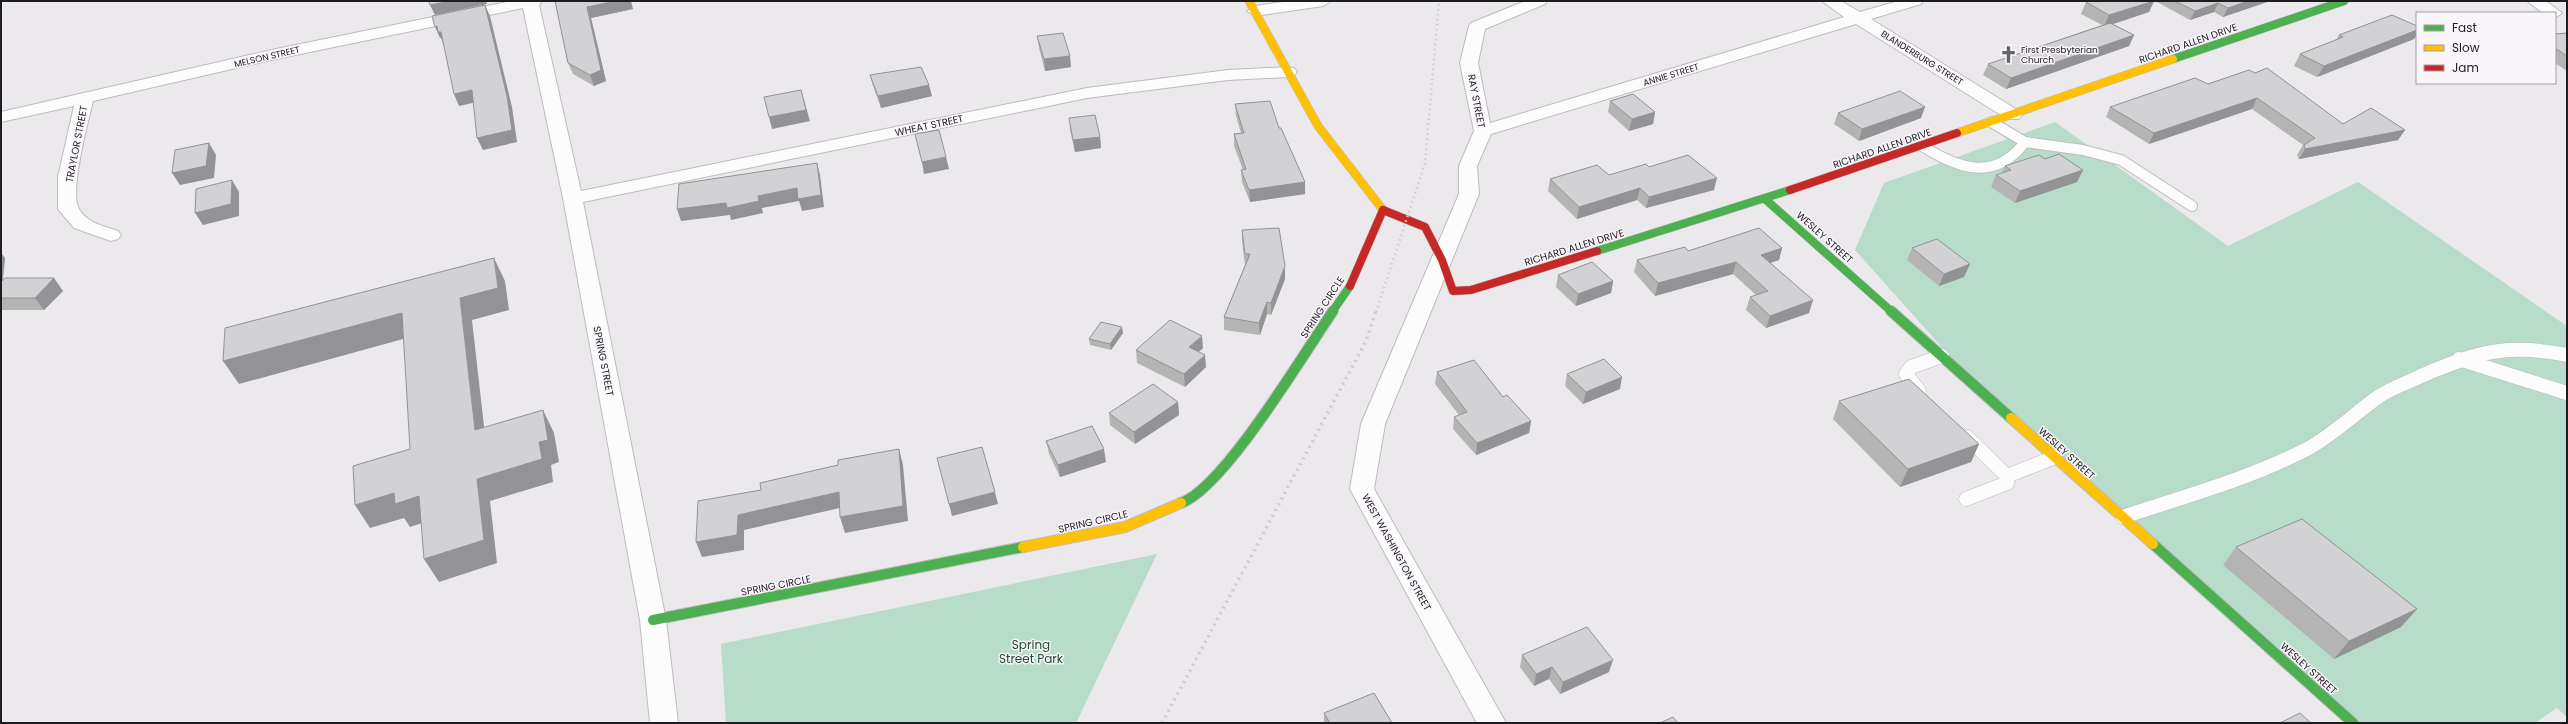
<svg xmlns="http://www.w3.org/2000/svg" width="2568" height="724" font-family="Poppins,sans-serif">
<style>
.green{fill:#b7dcc9}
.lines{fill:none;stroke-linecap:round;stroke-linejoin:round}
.lane-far1-casing{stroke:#bebcbe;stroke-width:12}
.lane-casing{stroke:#bebcbe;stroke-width:15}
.street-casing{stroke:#bebcbe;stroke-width:2}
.fast-far1-casing{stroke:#bebcbe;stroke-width:9}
.fast-casing{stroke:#bebcbe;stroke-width:12}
.slow-far1-casing{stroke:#bebcbe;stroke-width:9}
.slow-casing{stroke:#bebcbe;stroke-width:12}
.jam-casing{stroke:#bebcbe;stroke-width:9}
.lane-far1{stroke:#fcfcfc;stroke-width:10}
.lane{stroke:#fcfcfc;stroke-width:14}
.street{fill:#fcfcfc;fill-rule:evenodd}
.fast-far1{stroke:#4caf50;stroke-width:8}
.fast{stroke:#4caf50;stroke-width:10}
.slow-far1{stroke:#ffc107;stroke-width:8}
.slow{stroke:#ffc107;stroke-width:10}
.jam{stroke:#c62828;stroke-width:8}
.rail-far1{stroke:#cdcccd;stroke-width:2.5;stroke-dasharray:1.5 3.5;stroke-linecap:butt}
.rail{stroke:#cdcccd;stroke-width:3.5;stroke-dasharray:2 4.5;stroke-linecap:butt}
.wall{fill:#b5b4b5}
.shaded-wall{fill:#939294}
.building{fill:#d2d1d3;stroke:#939294}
.labels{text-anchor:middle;stroke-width:3;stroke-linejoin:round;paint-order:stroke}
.far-poi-label{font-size:9px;fill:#1d1c1e;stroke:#f9f5fb;text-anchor:start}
.far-street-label{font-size:9px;fill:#1d1c1e;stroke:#f9f5fb}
.street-label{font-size:10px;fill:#1d1c1e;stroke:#f9f5fb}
.near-park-label{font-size:12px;fill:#1f4a34;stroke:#f9f5fb}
</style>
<rect width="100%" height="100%" fill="#ebe9ec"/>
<g class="green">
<polygon points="2055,122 2228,246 2358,182 2567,326 2567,717 2557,708 2535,723 2346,723 1949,355 1855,250 1884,183"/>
<polygon points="1157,554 1076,723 726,723 721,644"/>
</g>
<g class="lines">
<defs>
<g id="lane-far1">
<polyline points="1991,122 2025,142 2083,150 2121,160 2192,206"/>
<path d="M1922,146C1959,169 1995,182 2025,142"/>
</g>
<g id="lane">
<polyline points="2459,359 2567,393"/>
<polyline points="1919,391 1906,374 1911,367 1942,356"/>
<polyline points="1967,437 2007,476"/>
<polyline points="1966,499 2007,483 2007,476 2055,457"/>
<path d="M2123,517C2185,496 2249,479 2307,449C2333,435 2354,414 2378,397C2391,388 2407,383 2421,376C2476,352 2507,343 2567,355"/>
</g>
<g id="street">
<path d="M511,1H542L539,5L581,191L1087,88L1228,70L1288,67L1294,68L1297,72L1294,76L1288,77L1228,80L1087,98L583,202L666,620L678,723H650L640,620L563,198L523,8L276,59L93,101C88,122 69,193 79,209C87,223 104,226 118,231L121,235L118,239L111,241L74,228L58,209V177L74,106L1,122V112L276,49Z"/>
<polygon points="1290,1 1331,1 1323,6 1255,16 1247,11 1255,6"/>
<polygon points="1525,1 1547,1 1545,4 1485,29 1478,63 1490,123 1844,17 1822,1 1841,1 1860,12 1898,1 1923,1 1921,4 1871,19 2019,111 2022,115 2019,119 2007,119 1856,24 1491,134 1477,166 1479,194 1385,424 1374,489 1506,723 1477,723 1350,489 1361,424 1459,194 1459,166 1474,131 1460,63 1469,26 1471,23"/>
<polygon points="2527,1 2546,1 2562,13 2555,18 2555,13 2543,13"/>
</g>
<g id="fast-far1">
<polyline points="2173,59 2344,1"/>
<polyline points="1765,199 1892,312"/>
<polyline points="1597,251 1790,190"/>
<polyline points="1332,312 1350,286"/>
</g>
<g id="fast">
<polyline points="1891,311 2011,418"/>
<path d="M1181,503C1224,488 1304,353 1333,311"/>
<polyline points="2153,544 2353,723"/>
<polyline points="653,620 1023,547"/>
</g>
<g id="slow-far1">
<polyline points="1249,1 1318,126 1383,210"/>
<polyline points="1957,133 2173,59"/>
</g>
<g id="slow">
<polyline points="2011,418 2153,544"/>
<polyline points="1023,547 1125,527 1181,503"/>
</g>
<g id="jam">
<polyline points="1790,190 1957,133"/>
<polyline points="1383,210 1425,227 1442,260 1453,291 1471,290 1597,251"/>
<polyline points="1350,286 1383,210"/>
</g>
</defs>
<use href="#lane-far1" class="lane-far1-casing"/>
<use href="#lane" class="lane-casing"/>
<use href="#street" class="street-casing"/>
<use href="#fast-far1" class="fast-far1-casing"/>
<use href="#fast" class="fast-casing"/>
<use href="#slow-far1" class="slow-far1-casing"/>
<use href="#slow" class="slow-casing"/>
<use href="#jam" class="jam-casing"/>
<use href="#lane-far1" class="lane-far1"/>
<use href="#lane" class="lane"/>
<use href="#street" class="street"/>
<use href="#fast-far1" class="fast-far1"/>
<use href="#fast" class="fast"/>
<use href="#slow-far1" class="slow-far1"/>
<use href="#slow" class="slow"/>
<use href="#jam" class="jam"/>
<polyline class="rail-far1" points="1376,312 1425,163 1439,1"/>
<polyline class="rail" points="1162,723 1366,341 1376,311"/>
</g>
<g class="wall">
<polygon points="555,1 633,9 591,18 606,81 594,86 573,74 568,63"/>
<polygon points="2154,1 2149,12 2113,24 2134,35 2129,46 2006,89 1983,75 1988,64 2102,25 2081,14 2086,2"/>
<polygon points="2157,1 2267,1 2267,2 2223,17 2214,12 2190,20 2157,2"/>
<polygon points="2567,33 2567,71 2555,63 2555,34"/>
<polygon points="2339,35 2414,39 2317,77 2294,66 2300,54 2336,40"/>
<polygon points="1037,36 1071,67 1045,71 1039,48"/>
<polygon points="2249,70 2343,124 2405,130 2398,140 2299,159 2297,155 2303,145 2252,109 2149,144 2106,117 2110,107 2208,84"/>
<polygon points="870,75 932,96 881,108 873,86"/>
<polygon points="1610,101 1655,112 1653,124 1629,131 1608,112"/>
<polygon points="1235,104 1279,128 1305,194 1250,202 1242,182 1241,170 1243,170 1234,146 1234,134 1241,133 1236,116"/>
<polygon points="1838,113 1921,118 1859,141 1834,124"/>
<polygon points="1069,118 1100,137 1101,148 1075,152 1070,130"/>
<polygon points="2045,159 2083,170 2077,182 2015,203 1991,187 1996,175 2002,173 2005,166"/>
<polygon points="1649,167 1714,190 1646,208 1637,200 1577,219 1548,191 1550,179 1609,175"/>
<polygon points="1242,230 1285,279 1271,315 1267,314 1260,335 1224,330 1224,317 1245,265 1242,242"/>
<polygon points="1782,248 1779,260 1770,263 1809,313 1766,328 1746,310 1750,297 1756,295 1733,274 1655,296 1634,272 1637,260 1688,251"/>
<polygon points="1912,248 1964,277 1939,286 1907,260"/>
<polygon points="1,253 5,258 3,280 63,291 44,310 1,310"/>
<polygon points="1558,275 1613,281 1611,293 1576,306 1556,287"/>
<polygon points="1123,333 1111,350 1090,345 1089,339"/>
<polygon points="1203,348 1199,352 1206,367 1185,387 1137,363 1136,350"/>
<polygon points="1437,372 1503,397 1531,421 1529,433 1476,455 1453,429 1454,417 1459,415 1435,384"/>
<polygon points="1567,374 1620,389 1583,404 1565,386"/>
<polygon points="1839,401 1979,444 1971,462 1900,487 1833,419"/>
<polygon points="1178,402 1179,415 1135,444 1110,425 1109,413"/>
<polygon points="1046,441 1106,462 1060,477 1049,454"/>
<polygon points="2236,547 2417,609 2401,627 2334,659 2223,565"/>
<polygon points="1522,655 1609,672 1560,694 1549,679 1534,686 1520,667"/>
<polygon points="1324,713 1392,723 1324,723"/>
</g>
<g class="shaded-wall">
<polygon points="451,1 486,1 487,4 435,15 430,5"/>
<polygon points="616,1 631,1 633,9 591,18 606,81 594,86 590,75 587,7"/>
<polygon points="2154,1 2149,12 2104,27 2109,15"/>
<polygon points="2248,1 2267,1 2267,2 2223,17 2228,8"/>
<polygon points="2218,3 2214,12 2190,20 2195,11"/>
<polygon points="485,5 490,16 512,107 517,142 483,150 477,138"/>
<polygon points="437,26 441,32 443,43 441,38 440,38 435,27"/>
<polygon points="2417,30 2417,35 2414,39 2317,77 2324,66"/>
<polygon points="2134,35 2129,46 2006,89 2011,78"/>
<polygon points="1070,56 1071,67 1045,71 1044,59"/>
<polygon points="929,85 932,96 881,108 878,96"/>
<polygon points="472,90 477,102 459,106 454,94"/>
<polygon points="801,90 810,121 772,129 769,117"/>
<polygon points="2257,98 2252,109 2149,144 2154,133"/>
<polygon points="1925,107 1921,118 1859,141 1862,129"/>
<polygon points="1655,112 1653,124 1629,131 1632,119"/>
<polygon points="2405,130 2398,140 2299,159 2305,149"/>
<polygon points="1100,137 1101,148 1075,152 1073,140"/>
<polygon points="209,143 216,155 214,178 180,185 172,173"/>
<polygon points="946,157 949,169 924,174 922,162"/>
<polygon points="817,163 820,175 824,207 802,211 799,201 762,208 763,213 731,220 730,215 681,221 677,209 758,196"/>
<polygon points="2083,170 2077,182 2015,203 2020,191"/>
<polygon points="1717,178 1714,190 1646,208 1649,197"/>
<polygon points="232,180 239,192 239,216 203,225 195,213"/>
<polygon points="1305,182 1305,194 1250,202 1249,190"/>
<polygon points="1640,188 1637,200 1577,219 1579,207"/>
<polygon points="1782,248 1779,260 1757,267 1761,255"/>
<polygon points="1,253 5,258 2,286 1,286"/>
<polygon points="494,258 505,281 509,310 472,320 487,453 475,430 460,298"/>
<polygon points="1736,262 1733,274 1655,296 1658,283"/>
<polygon points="1970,264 1964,277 1939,286 1944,274"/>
<polygon points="1285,266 1285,279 1271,315 1271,303"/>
<polygon points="54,278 63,291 44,310 35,298"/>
<polygon points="1613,281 1611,293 1576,306 1578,294"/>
<polygon points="1813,300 1809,313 1766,328 1770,316"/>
<polygon points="1267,302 1267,314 1260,335 1259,323"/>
<polygon points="402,313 414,336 239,384 223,361"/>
<polygon points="1122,327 1123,333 1111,350 1110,344"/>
<polygon points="1202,336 1203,348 1190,359 1189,347"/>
<polygon points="1205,355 1206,367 1185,387 1184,374"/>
<polygon points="1622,377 1620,389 1583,404 1586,392"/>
<polygon points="1178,402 1179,415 1135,444 1134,432"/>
<polygon points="543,410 554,433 559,462 551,465 553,482 490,501 497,563 439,582 424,559 477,479 539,442"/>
<polygon points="1531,421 1529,433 1476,455 1477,443"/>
<polygon points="1979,444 1971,462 1900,487 1908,469"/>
<polygon points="899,449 903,465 908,521 845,533 840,517"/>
<polygon points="1104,449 1106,462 1060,477 1058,465"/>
<polygon points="839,492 844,507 744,530 744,550 702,557 696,542 738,515"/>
<polygon points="995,492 998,504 952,516 949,504"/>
<polygon points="394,493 419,496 434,519 410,527 404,518 370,528 355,505"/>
<polygon points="2417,609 2401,627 2334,659 2349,641"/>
<polygon points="1613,660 1609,672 1560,694 1563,682"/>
<polygon points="1552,667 1549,679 1534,686 1536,674"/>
</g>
<g class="building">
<polygon points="429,1 451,1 430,5"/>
<polygon points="555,1 616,1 587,7 601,70 590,75 568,63"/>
<polygon points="2090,1 2154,1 2109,15 2086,2"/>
<polygon points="2175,1 2248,1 2228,8 2218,3 2195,11"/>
<polygon points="485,5 507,96 512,130 477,138 472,90 454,94 441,32 438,32 437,26 435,27 432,16"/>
<polygon points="2392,15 2417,26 2417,30 2324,66 2300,54 2343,37 2339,35"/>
<polygon points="2110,23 2134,35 2011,78 1988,64"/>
<polygon points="1063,33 1070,56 1044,59 1037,36"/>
<polygon points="2567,33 2567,56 2555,48 2555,34"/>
<polygon points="921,67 929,85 878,96 870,75"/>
<polygon points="2267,68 2343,124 2371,108 2405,130 2305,149 2304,145 2315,138 2257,98 2154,133 2110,107 2195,78 2208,84 2249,70 2255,73"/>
<polygon points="801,90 806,110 769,117 764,97"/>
<polygon points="1900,91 1925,107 1862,129 1838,113"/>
<polygon points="1633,94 1655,112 1632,119 1610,101"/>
<polygon points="1270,101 1279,128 1281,128 1305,182 1249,190 1241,170 1246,169 1234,134 1244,133 1235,104"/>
<polygon points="1095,115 1100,137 1073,140 1069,118"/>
<polygon points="939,130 946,157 922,162 915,134"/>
<polygon points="209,143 206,166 172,173 175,150"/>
<polygon points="2059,154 2083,170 2020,191 1996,175 2011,170 2005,166 2039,155 2045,159"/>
<polygon points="1688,155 1717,178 1649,197 1640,188 1579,207 1550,179 1597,165 1609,175 1646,164 1649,167"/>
<polygon points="817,163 821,195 798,199 797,188 758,196 759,201 727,208 726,203 677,209 679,184"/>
<polygon points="232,180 231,204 195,213 196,189"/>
<polygon points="1279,228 1285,266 1271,303 1267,302 1259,323 1224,317 1250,254 1245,254 1242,230"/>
<polygon points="1759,228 1782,248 1761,255 1813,300 1770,316 1750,297 1768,291 1736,262 1658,283 1637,260 1685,247 1688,251"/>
<polygon points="1937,239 1970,264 1944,274 1912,248"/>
<polygon points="494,258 498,288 460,298 475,430 543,410 548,440 539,442 542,459 477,479 484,540 424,559 419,496 395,504 394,493 355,505 353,466 410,449 402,313 223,361 225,328"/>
<polygon points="1592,262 1613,281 1578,294 1558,275"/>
<polygon points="5,278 54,278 35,298 1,298 1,282"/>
<polygon points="1170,320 1202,336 1189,347 1205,355 1184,374 1136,350"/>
<polygon points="1101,322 1122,327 1110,344 1089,339"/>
<polygon points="1604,359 1622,377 1586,392 1567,374"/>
<polygon points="1474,360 1503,397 1507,395 1531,421 1477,443 1454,417 1467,412 1437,372"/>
<polygon points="1909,379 1979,444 1908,469 1839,401"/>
<polygon points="1153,384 1178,402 1134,432 1109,413"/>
<polygon points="1092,426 1104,449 1058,465 1046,441"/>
<polygon points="982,447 995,492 949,504 937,458"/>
<polygon points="899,449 903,506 840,517 839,492 738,515 737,535 696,542 698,501 761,490 760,483 838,465 838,460"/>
<polygon points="2302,519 2417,609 2349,641 2236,547"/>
<polygon points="1587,627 1613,660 1563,682 1552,667 1536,674 1522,655"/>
<polygon points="1374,693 1392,723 1330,723 1324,713"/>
<polygon points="2300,713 2311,723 2280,723"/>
<polygon points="1673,717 1678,723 1660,723"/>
</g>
<defs>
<symbol id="church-bare" viewBox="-9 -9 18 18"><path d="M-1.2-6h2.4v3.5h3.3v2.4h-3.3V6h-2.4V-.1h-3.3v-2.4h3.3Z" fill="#656466" stroke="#f9f5fb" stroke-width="2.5" paint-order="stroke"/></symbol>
</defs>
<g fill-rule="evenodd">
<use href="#church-bare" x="1996" y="42" width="25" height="25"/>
</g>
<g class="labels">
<g class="far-poi-label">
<text x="2021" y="53">First Presbyterian<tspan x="2021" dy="10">Church</tspan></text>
</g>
<g class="far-street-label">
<text transform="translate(267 57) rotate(-13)" y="3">MELSON STREET</text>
<text transform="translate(1922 58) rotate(32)" y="3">BLANDERBURG STREET</text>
<text transform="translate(1671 75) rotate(-17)" y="3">ANNIE STREET</text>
</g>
<g class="street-label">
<text transform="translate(2188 43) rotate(-19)" y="4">RICHARD ALLEN DRIVE</text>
<text transform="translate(1477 101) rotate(79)" y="4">RAY STREET</text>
<text transform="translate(929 125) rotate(-12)" y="4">WHEAT STREET</text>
<text transform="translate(76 144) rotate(-79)" y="4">TRAYLOR STREET</text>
<text transform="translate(1882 148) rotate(-19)" y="4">RICHARD ALLEN DRIVE</text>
<text transform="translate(1825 237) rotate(42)" y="4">WESLEY STREET</text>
<text transform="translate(1574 247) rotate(-17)" y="4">RICHARD ALLEN DRIVE</text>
<text transform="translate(1322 307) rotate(-57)" y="4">SPRING CIRCLE</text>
<text transform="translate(604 361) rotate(79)" y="4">SPRING STREET</text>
<text transform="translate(2067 453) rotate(42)" y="4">WESLEY STREET</text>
<text transform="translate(1093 521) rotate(-13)" y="4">SPRING CIRCLE</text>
<text transform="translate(1397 552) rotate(61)" y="4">WEST WASHINGTON STREET</text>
<text transform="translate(776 585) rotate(-11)" y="4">SPRING CIRCLE</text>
<text transform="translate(2309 668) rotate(42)" y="4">WESLEY STREET</text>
</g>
<g class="near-park-label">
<text x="1031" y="649">Spring<tspan x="1031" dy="14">Street Park</tspan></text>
</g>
</g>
<rect width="2568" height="724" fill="none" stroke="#1d1c1e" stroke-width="4"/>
<rect x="2416" y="12" width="140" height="72" fill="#f9f5fb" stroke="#a19ea3"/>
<rect x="2424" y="25" width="20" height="6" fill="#4caf50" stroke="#a19ea3"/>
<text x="2452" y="32" font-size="12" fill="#1d1c1e">Fast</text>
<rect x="2424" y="45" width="20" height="6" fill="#ffc107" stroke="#a19ea3"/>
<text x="2452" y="52" font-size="12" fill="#1d1c1e">Slow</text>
<rect x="2424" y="65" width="20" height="6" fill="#c62828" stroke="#a19ea3"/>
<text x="2452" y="72" font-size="12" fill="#1d1c1e">Jam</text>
</svg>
